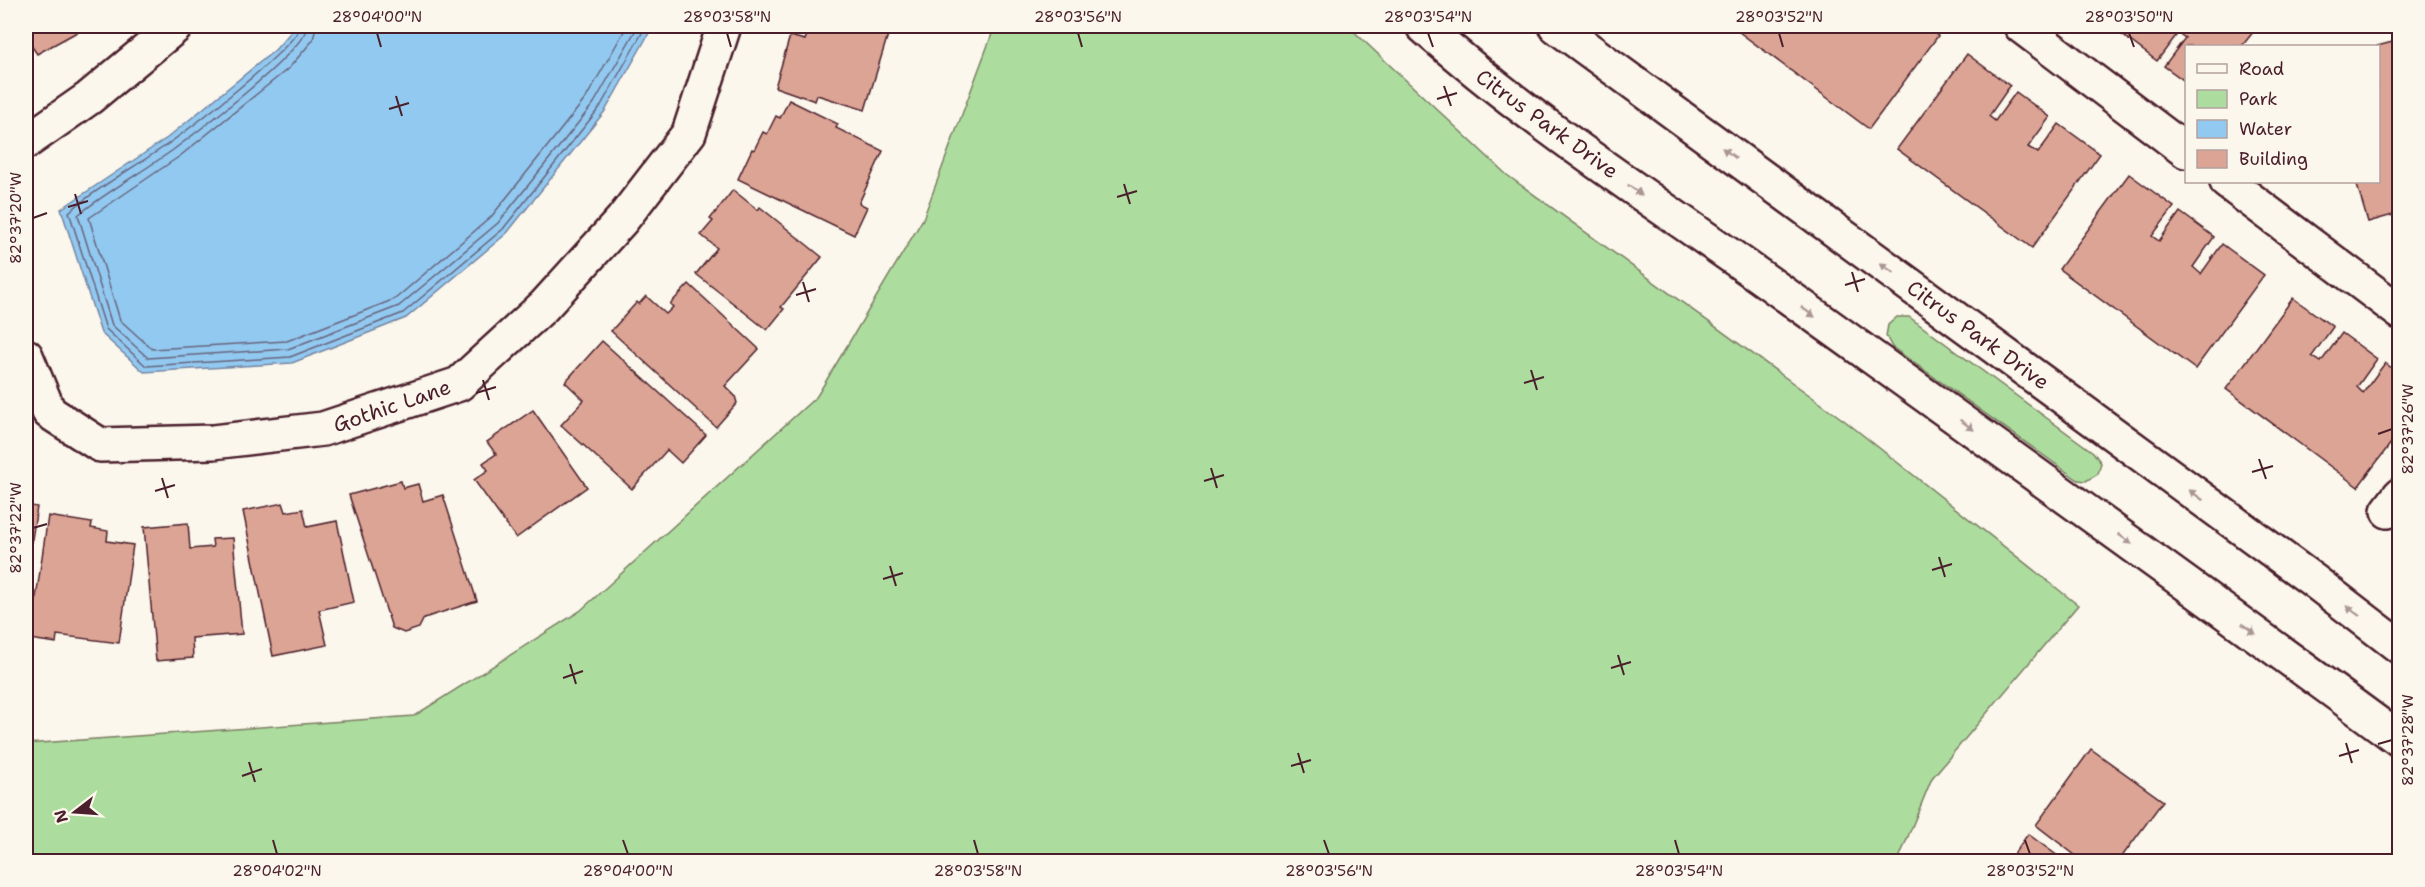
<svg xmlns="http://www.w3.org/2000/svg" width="2425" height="887" font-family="'Shantell Sans',sans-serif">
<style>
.green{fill:#acdd9e;stroke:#7b7e64;stroke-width:1.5}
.water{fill:#92c9f1;stroke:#7585a2;stroke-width:1.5}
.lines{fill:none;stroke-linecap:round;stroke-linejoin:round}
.shore{stroke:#67637a;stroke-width:1.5}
.building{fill:#dba494;stroke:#4a1f2b;stroke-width:1.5}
.street-casing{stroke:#4a1f2b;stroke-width:38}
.secondary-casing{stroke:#4a1f2b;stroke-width:38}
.street{stroke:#fbf7ec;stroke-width:33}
.secondary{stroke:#fbf7ec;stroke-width:33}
.oneway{fill:#ab9695}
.ticks{fill:none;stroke:#4a1f2b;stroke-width:2}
.labels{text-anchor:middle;stroke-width:5;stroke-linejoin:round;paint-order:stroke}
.street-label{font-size:21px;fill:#4a1f2b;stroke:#fbf7ec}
.neatline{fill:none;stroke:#4a1f2b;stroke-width:2}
.ticks-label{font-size:15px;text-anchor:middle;fill:#4a1f2b}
</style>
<rect width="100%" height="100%" fill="#fbf7ec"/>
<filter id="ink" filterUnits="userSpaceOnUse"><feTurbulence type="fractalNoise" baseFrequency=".0167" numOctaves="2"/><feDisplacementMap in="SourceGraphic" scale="12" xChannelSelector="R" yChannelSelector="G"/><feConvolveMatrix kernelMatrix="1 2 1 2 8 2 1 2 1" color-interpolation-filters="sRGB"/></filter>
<g filter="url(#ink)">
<g class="green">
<polygon points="995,26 1348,26 1507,175 1845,421 2078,605 1932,778 1898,861 26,861 26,744 414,716 580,611 817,396 923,219"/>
<polygon points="1897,317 1909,317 2093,452 2101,463 2098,474 2086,481 2078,480 1892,347 1886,336 1888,325"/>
</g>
<polygon class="water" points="296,26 653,26 605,111 507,233 406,318 292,363 144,372 101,333 61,209 167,138 275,50"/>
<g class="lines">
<g class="shore">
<path d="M300,26C298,45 189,129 168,144C135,167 99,186 69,212L106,329L146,366L290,357L403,313L503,229L600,107L646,26"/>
<path d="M307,26C306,50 197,132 173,150C142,172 108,191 78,215L112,325L148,358L288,349L399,306L498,223L594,103L638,26"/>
<polyline points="316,26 313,40 289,68 180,156 89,218 120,320 152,349 287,341 395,299 491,217 586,98 627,26"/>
</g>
</g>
<g class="building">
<polygon points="26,26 88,26 37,54 26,38"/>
<polygon points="810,26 882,26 890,28 865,110 817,95 815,101 775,87 790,36 805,40"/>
<polygon points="1738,26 1868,26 1866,27 1874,33 1880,26 1924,26 1938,36 1869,129 1735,29"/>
<polygon points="2127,26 2258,26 2242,46 2186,46 2186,82 2164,66 2185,38 2178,33 2157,61 2121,34"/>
<polygon points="2400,40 2400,213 2368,222 2356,182 2378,182 2377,46"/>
<polygon points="1967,54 2010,86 1989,116 1995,121 2016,92 2050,117 2028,147 2038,153 2059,124 2100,154 2032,248 1897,149"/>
<polygon points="789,100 838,124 836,128 883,151 859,203 867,207 854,235 738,179 752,149 754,150 763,132 767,134 776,116 780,118"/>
<polygon points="2129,174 2174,207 2152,236 2159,241 2180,212 2214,237 2193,267 2201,274 2222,244 2264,275 2195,369 2059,269"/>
<polygon points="733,190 758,210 760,207 822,257 781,307 784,309 767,330 696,274 717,248 701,235 713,221 710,219"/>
<polygon points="689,284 759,349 725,386 735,396 737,403 716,427 611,331 637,302 639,304 646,296 666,314 673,307 670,304"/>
<polygon points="2293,298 2333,327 2312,356 2321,362 2342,333 2377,359 2357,387 2363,393 2385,363 2400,374 2400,431 2358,487 2226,389"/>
<polygon points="602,341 706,435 681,463 667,450 632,489 561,425 584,400 565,382"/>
<polygon points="533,410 587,487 516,538 474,480 488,470 483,463 496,454 487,442"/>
<polygon points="401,481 403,488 418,484 423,501 443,495 477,601 424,618 419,628 404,633 392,628 349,495"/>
<polygon points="283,503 286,512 303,509 307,527 337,521 354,602 319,610 327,645 273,656 243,511"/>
<polygon points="26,505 37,507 26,578"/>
<polygon points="48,516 92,523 91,528 108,531 107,541 133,545 119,643 57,635 56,643 30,639"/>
<polygon points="188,523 190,549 213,547 212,539 233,538 242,634 192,638 193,658 156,661 144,527"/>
<polygon points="2091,749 2163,801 2118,862 2084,862 2036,825"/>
<polygon points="2028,834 2066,862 2008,862"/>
</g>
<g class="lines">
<defs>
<g id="street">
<polyline points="2021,26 2186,151"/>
<polyline points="26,142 89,98 176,26"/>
<polyline points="2227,182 2400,312"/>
<polyline points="26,356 49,412 100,445 213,442 323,429 459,384 544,306 622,220 689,133 724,26"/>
<polyline points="2388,511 2400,495"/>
</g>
<g id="secondary">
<path d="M1423,26C1533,124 1659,204 1779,290C1986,439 2194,588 2400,740"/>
<polyline points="1556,26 2314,581 2400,647"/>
</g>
</defs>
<use href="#street" class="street-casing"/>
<use href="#secondary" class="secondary-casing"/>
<use href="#street" class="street"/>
<use href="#secondary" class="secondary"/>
</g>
<defs><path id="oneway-solid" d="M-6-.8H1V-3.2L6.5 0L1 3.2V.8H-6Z" transform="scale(1.5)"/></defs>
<g class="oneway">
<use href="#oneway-solid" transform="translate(1729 153) rotate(-144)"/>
<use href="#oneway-solid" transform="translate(1635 190) rotate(36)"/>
<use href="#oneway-solid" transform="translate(1887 268) rotate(-144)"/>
<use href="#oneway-solid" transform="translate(1808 312) rotate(36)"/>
<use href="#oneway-solid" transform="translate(1967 425) rotate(36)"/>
<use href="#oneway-solid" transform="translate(2196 495) rotate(-144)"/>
<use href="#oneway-solid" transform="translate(2125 539) rotate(36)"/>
<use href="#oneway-solid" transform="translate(2353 611) rotate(-143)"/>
<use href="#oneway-solid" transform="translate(2249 629) rotate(36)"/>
</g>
</g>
<path class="ticks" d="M377,33L381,47M727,33L731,47M1078,33L1082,47M1428,33L1433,47M1779,33L1783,47M2129,33L2134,47M1444,86L1451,106M396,96L402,116M1437,99L1457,93M389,109L409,103M1124,184L1130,204M75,194L81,214M1117,197L1137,191M68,207L88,201M33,218L47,213M1852,272L1858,292M803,282L809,302M1845,285L1865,279M796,295L816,289M1531,370L1537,390M483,380L489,400M1524,383L1544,377M476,393L496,387M2378,434L2392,429M2259,459L2266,479M1211,468L1217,488M2252,472L2273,466M162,478L168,498M1204,481L1224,475M155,491L175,485M33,528L47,524M1939,557L1945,577M890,566L896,586M1932,570L1952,564M883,579L903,573M1618,655L1624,675M570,664L576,684M1611,668L1631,662M563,678L583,671M2346,743L2352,763M2378,744L2392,740M1298,753L1304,773M2339,756L2359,750M249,762L255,782M1291,766L1311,760M242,776L262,769M273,840L277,854M623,840L628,854M974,840L978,854M1324,840L1329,854M1675,840L1679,854M2025,840L2030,854"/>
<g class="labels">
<g class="street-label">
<text transform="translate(1547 124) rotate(36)" y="7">Citrus Park Drive</text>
<text transform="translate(1978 335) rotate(36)" y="7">Citrus Park Drive</text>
<text transform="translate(392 406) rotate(-19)" y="7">Gothic Lane</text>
</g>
</g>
<rect width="2425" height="887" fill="none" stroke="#fbf7ec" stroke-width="66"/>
<rect x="2185" y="45" width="195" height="138" fill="#fbf7ec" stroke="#b4a19f" stroke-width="1.5"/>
<rect x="2197" y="64" width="30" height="9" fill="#fbf7ec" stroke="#b4a19f" stroke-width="1.5"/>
<text x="2239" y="75" font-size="18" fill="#4a1f2b">Road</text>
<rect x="2197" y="90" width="30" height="18" fill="#acdd9e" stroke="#b4a19f" stroke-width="1.5"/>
<text x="2239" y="105" font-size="18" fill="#4a1f2b">Park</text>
<rect x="2197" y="120" width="30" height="18" fill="#92c9f1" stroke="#b4a19f" stroke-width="1.5"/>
<text x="2239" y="135" font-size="18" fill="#4a1f2b">Water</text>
<rect x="2197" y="150" width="30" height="18" fill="#dba494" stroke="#b4a19f" stroke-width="1.5"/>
<text x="2239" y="165" font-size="18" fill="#4a1f2b">Building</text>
<g transform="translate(75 812) rotate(253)" stroke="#fbf7ec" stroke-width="4.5" paint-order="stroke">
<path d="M0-4.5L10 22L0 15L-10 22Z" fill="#4a1f2b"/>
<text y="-9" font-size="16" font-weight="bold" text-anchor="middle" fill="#4a1f2b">N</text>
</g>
<rect x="33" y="33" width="2359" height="821" class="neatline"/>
<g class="ticks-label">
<text x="377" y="22">28°04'00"N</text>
<text x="727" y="22">28°03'58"N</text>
<text x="1078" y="22">28°03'56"N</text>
<text x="1428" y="22">28°03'54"N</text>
<text x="1779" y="22">28°03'52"N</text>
<text x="2129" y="22">28°03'50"N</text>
<text transform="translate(16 218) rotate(-90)" y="5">82°37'20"W</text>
<text transform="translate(2408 429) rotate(-90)" y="5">82°37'26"W</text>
<text transform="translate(16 528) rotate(-90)" y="5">82°37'22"W</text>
<text transform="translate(2408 740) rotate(-90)" y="5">82°37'28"W</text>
<text x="277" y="876">28°04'02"N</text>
<text x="628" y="876">28°04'00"N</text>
<text x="978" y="876">28°03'58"N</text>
<text x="1329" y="876">28°03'56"N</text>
<text x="1679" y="876">28°03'54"N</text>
<text x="2030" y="876">28°03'52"N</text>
</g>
</svg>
